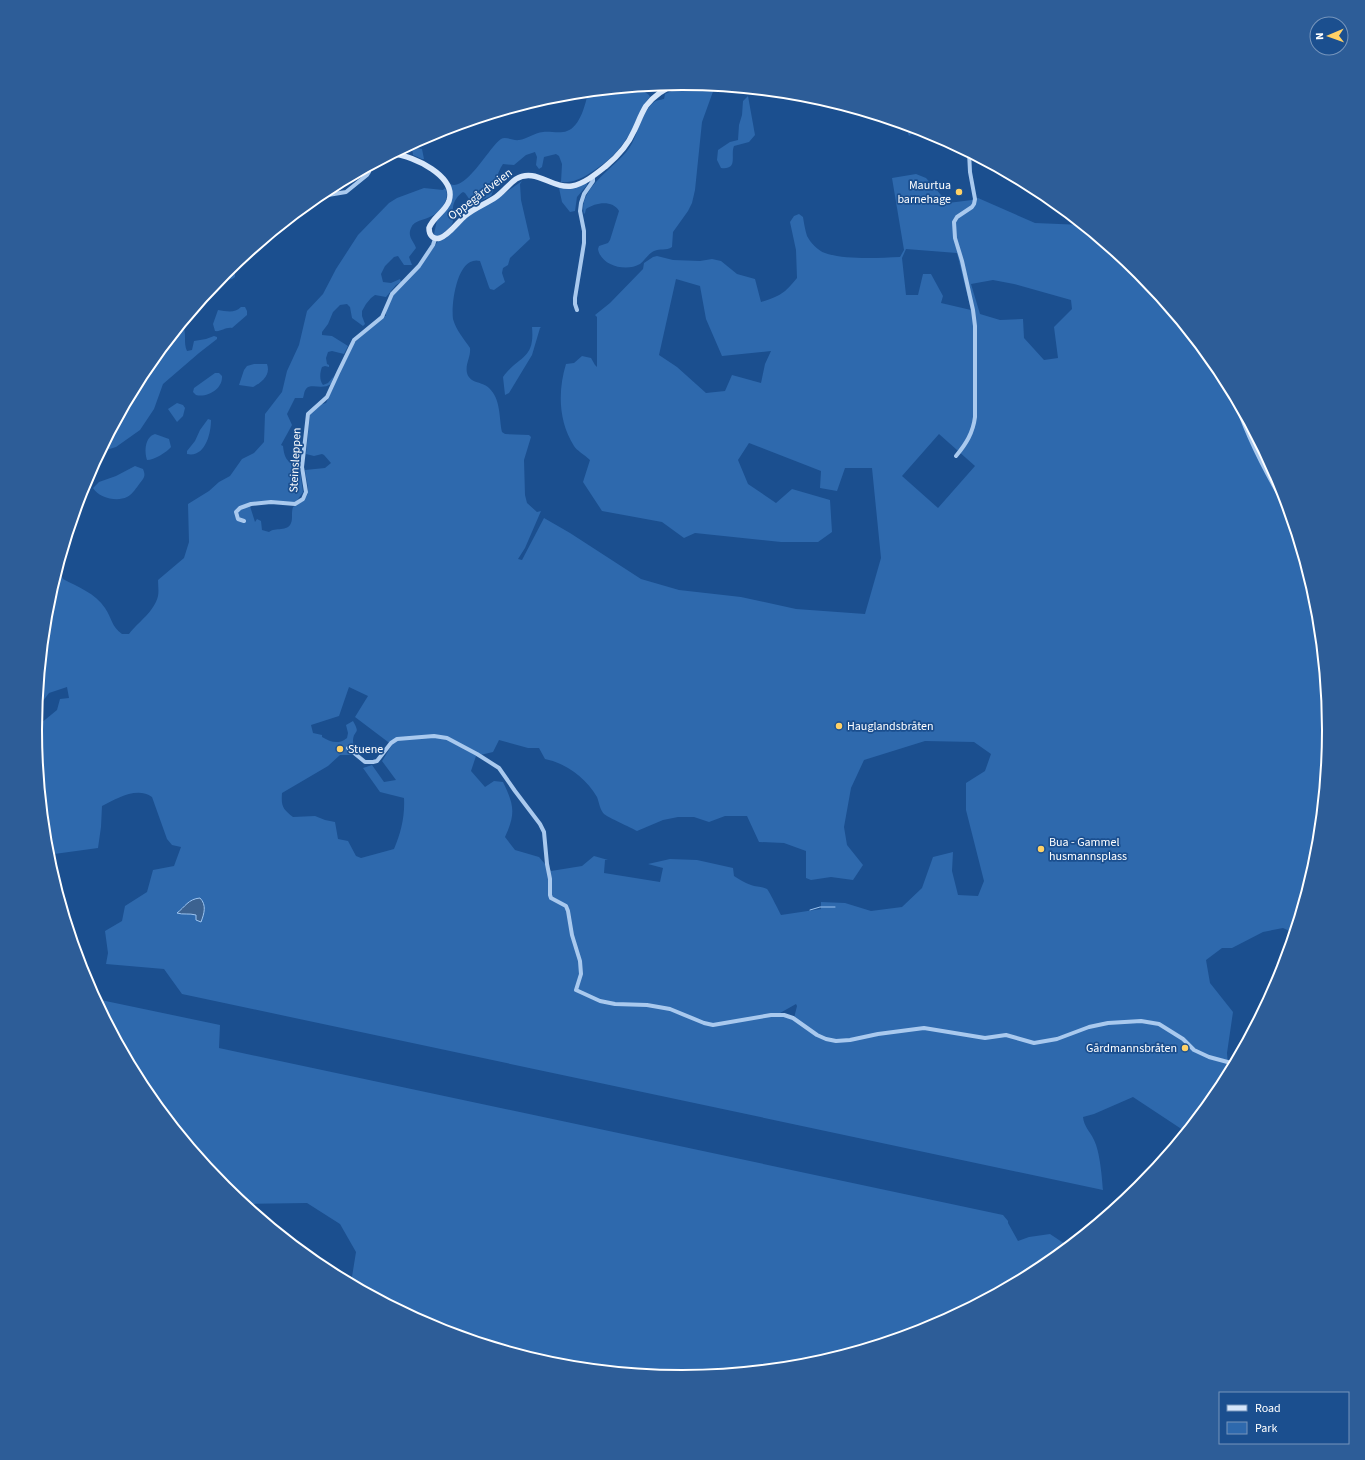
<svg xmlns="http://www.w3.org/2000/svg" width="1365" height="1460" font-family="'Source Sans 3',sans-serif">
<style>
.green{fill:#2e69ad;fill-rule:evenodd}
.water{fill:#3c6290;stroke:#9cc4f0}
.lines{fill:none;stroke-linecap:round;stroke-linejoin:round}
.stream{stroke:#9cc4f0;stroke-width:1}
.street{stroke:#a9c9ee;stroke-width:4}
.secondary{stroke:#d6e6fa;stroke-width:5.5}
.poi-dot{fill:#ffd166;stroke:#1b4f8f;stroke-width:1.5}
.labels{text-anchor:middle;stroke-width:3.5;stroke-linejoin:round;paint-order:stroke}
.poi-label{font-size:12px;fill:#fff;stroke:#1b4f8f;text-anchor:start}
.street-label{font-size:12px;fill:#fff;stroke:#1b4f8f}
.rim{fill:none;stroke:#fff;stroke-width:2}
</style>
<rect width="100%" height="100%" fill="#1b4f8f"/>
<g class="green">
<path d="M690,83L715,86L702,122L695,190L692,203L688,211L673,232L672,247C666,251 660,248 654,251C648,254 645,260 640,264C626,272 601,266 598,249L599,246L608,243L610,240L619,211C613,200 596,202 586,209L585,213L584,214C577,190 615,167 627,151C638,138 640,114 653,103C656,100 660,100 664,99L665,94Z"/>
<path d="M642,87L645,92L649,95L650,97C641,107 638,118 632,129C622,149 608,162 590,173C581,179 572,183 561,182L562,164L559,156L556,154L544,157L542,167L539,169L536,165L537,157L535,152L526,155L514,165L503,164C496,174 496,185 491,196L478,202L472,203L465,193L463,192C458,195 453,202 453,208C452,212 454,217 453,221C452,228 442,234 436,237L434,234L437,220L452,191L450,184C466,192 489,147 501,139C506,136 513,141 519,140C527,139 534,133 543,132C550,131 560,134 567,131C580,127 586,103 588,92Z"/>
<path d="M748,96L755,135L749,142L734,146C730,155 739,170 721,168L717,160L718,150L730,142L738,140L739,125L742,115L743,101Z"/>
<polygon points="905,124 917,128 909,136"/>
<polygon points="413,144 417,148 422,149 424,159 422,159 413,155 412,148"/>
<path d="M916,174L926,178L948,203L972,200L978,198L1035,223L1083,225L1141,272L1221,370L1281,482L1278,488L1286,500L1318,604L1330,730L1318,857L1294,933L1283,928L1263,932L1232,948H1222L1206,960L1210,983L1233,1012L1227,1053L1228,1065L1234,1066L1221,1090L1186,1132L1133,1097L1094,1114L1083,1117C1084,1127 1090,1131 1094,1140C1100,1152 1102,1177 1103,1190L182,994L164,969L106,964L108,953L105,931L122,921L125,906L147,892L153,870L174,866L181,847L172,845L167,839L152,797C137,786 116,799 102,806L101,827L98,848L47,855L35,730V728L57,710L60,699L69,698L67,687L49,693L43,701L39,694L41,666L44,662C40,656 43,645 47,640L44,639L47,603L62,556L61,575L63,579C78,587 95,593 105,608C112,618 111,626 122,634H129C139,621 154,612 158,596C159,591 158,585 158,580L184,558L189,542L188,504L209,491L219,482L230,476L242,459L254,453L264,442L265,414L282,392L287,371L299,345L307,311L323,294L336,269L358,235L389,203L397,198L424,188L443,190L445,188C451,198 441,211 432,216C425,220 414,220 411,228C407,237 414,241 416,248L409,257L412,265H404L398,256L394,257L385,266L381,274L383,282L391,283L400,279L401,282L396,285L386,297L375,295L371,298L366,304L362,311V316L365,324L363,326L352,318L350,307L347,304L340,305L333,312L328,324L322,332V335L332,336L348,346L344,354L332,351L328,352L326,358L327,364L329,365V367L325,366L322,367C320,372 319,380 323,385L328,383L334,376L331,384C323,390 310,383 306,389C304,391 304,396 303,398H295L287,414L292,425L281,445L283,446C285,464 290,460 300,471L303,492L296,502L249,503L255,522L257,519L261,521L262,530L269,532C275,527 288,532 291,523C293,518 291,513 293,507C315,496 307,489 305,470L325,468L331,463L324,455L322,454L314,456L306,454L310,414L322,404L326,403L354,343L384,316H386V310L394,293L422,264L438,241L446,238L472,212L495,200L522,181L520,184L521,200L530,239L510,258L508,265L503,268L502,273L505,282L494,290L490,289L489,287L480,261C457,255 451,304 453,319C456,330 464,339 470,348C471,357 465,364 467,373C470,384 482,381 489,388C501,399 499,418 502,432L505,434L529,435L531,437L524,460L525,495L527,503L537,512L541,511L525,548L518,559L522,560L544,518L570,533L641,579L679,590L741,597L796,609L865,614L881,558L872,468H845L837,491L820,488L821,471L749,443L738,460L748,484L776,503L792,489L830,500L832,532L818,542H781L695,533L684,538L662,522L602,511L583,482L590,460C585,455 576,450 574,446C558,421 558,390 566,364L574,363L582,356L591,358L595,365L597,367V317L595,315L610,303L643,269L644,263L653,257L657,256L673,260L700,261L712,259L721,261L737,274L755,279L761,302C780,296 784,294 797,278L796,250L790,222L794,216L799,214L803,217C804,223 805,230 807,236C810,242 818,251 825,253C845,260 878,258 900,257L904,250L892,178ZM906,249L957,253L971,310L941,303L943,296L931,274H923L918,295H906L902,258ZM676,279L700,286L706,319L722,356L771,351L765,364L761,383L732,375L725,391L706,393L677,367L659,355ZM993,280L1014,284L1071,300L1072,309L1054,327L1058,358L1044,360L1024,338L1023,319L1000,320L980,314L971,284ZM939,434L975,466L938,508L902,476ZM349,687L368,696L355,717L392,745L382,761L396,780L384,782L372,765L363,768L380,792L404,798C405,816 401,833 394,849L361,858L356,856L348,841L338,839L335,822L325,820L315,816L293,817C283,809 281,807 282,793L328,766L340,755H352L355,753C354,749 353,744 353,740C354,729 361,735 353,721L346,725L348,733L347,738C338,745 331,742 322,737V735L313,733L311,725L339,716ZM499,740L528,748H539L545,759C566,763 586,778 597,797C599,802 600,810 604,814C609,818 630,827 637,831L663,820L678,817H694L709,822L725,816H747L759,842L784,843L806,851V878L811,880L831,877L853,880L863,865L847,845L844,827L851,788L864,760L925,741L974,742L991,754L985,771L966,783V810L984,881L978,896L958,895L952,871L953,852L933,857L922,888L902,907L871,911L845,903L821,902V909L781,915C779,911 769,891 767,889C762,886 756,887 751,885C745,883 739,879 734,876L733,868L697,860L670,859L648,864L663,868L660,882L604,873L605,860H608L594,856L582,866L551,871L539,857L515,850L505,837C516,813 514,805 503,782L494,781L485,787L471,771L476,756L493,752ZM796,1004L797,1006L794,1018L787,1017L780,1013Z"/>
<polygon points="586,183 587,183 587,185 577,197 575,211 570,212 562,202 559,188"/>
<polygon points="231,267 235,273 235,277 232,279 217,282"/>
<path d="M241,307H245L247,311V315L232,328C225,327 221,332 215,331L213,324L218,310C226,311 234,314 241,307Z"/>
<path d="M181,325L183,326C187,334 183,343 187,351L192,350L194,341L206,339L214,336L217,337V339L199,353L163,384L154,409L140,430L116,447L100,452L144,370Z"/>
<path d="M532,327H541L540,328L532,355L509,393L505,395L503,377C519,355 535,360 532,327Z"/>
<path d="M254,364H267C271,375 262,382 253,387L239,385L244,370L247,366Z"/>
<path d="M215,373H219L222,376C223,389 207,398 196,395L193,392L194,388Z"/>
<polygon points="177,403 183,405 185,408 183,416 177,422 168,409"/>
<path d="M208,419L211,420C211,434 205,458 187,454V451L195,441L200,430Z"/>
<path d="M155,434L169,439L171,447C167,452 154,460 147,460C144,451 145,437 155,434Z"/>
<path d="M135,466L143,469C146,476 144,478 140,483C136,488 133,494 127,497C117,502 99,498 93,488L99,482L116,476Z"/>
<polygon points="96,999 220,1025 219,1048 1003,1215 1008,1221 1008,1223 1018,1241 1029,1237 1050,1234 1065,1244 1073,1243 1042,1269 930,1328 809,1365 682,1377 556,1365 474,1340 468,1336 466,1338 435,1328 351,1283 356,1252 340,1224 307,1203 244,1204 224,1188 144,1090"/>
</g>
<path class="water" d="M200,898C207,905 204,914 201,922L196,920V915C189,913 183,915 177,913C185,907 188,899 200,898Z"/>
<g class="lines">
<polyline class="stream" points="810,910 820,907 835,907"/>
<g class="street">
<polyline points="316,197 346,192 367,175 369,172 369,167"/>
<polyline points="577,310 575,304 575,298 584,243 584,231 580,211 581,203 584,194 593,181 593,176"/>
<path d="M1233,393C1246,436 1267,476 1291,515"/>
<path d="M956,456C966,444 973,433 975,417V326L973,310L962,261L955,238L954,222L957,217L972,207L974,204L975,199L970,172L969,152"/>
<polyline points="244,521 238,519 236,512 240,508 251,504 271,502 295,504 303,499 306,492 302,467 308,414 327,397 338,373 354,340 382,317 392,294 419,266 433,245 435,239"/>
<polyline points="348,748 365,762 373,762 377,761 391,743 397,739 434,736 447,738 477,754 499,768 515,791 540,824 544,832 547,864 550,879 550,895 551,898 566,906 568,911 572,935 580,961 581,974 576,990 600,1001 615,1004 647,1005 670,1009 704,1023 713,1025 771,1015 784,1015 793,1018 817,1035 826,1039 836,1041 850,1040 878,1034 924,1028 985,1038 1006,1035 1034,1043 1057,1039 1089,1027 1108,1023 1141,1021 1159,1024 1183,1039 1194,1050 1209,1057 1235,1064"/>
</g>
<path class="secondary" d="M394,154C413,156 457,176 449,201C445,212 433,217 429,228C429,234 432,240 440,238C448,236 458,222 465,216C474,208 486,204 496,197C503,192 509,184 516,179C535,167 552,189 572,186C584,184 596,174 606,166C618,156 628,145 634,131C638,123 641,114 646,106C654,95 666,88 678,83"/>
</g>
<g class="poi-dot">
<circle cx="959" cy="192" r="4"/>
<circle cx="839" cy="726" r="4"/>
<circle cx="340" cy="749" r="4"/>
<circle cx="1041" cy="849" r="4"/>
<circle cx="1185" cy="1048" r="4"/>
</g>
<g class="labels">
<g class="poi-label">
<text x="951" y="189" text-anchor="end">Maurtua<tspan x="951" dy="14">barnehage</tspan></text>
<text x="847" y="730">Hauglandsbråten</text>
<text x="348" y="753">Stuene</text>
<text x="1049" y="846">Bua - Gammel<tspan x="1049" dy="14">husmannsplass</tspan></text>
<text x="1177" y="1052" text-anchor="end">Gårdmannsbråten</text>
</g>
<g class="street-label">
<text transform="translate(480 194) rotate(-37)" y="4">Oppegårdveien</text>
<text transform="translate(295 460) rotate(-87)" y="4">Steinsleppen</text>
</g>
</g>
<path d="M0 0H1365V1460H0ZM42 730a640 640 0 1 1 1280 0a640 640 0 1 1-1280 0Z" fill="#2d5d98" fill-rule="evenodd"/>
<path class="rim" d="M42 730a640 640 0 1 1 1280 0a640 640 0 1 1-1280 0Z"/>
<rect x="1219" y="1392" width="130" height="52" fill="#1b4f8f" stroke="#7695bc"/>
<rect x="1227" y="1405" width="20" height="6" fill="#d6e6fa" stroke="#7695bc"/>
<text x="1255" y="1412" font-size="12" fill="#ffffff">Road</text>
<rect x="1227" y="1422" width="20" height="12" fill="#2e69ad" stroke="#7695bc"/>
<text x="1255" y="1432" font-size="12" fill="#ffffff">Park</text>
<g transform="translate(1329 36) rotate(268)"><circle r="19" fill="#1b4f8f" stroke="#7695bc"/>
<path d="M0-3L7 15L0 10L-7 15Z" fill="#ffd166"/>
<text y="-6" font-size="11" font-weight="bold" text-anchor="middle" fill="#ffffff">N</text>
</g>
</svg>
